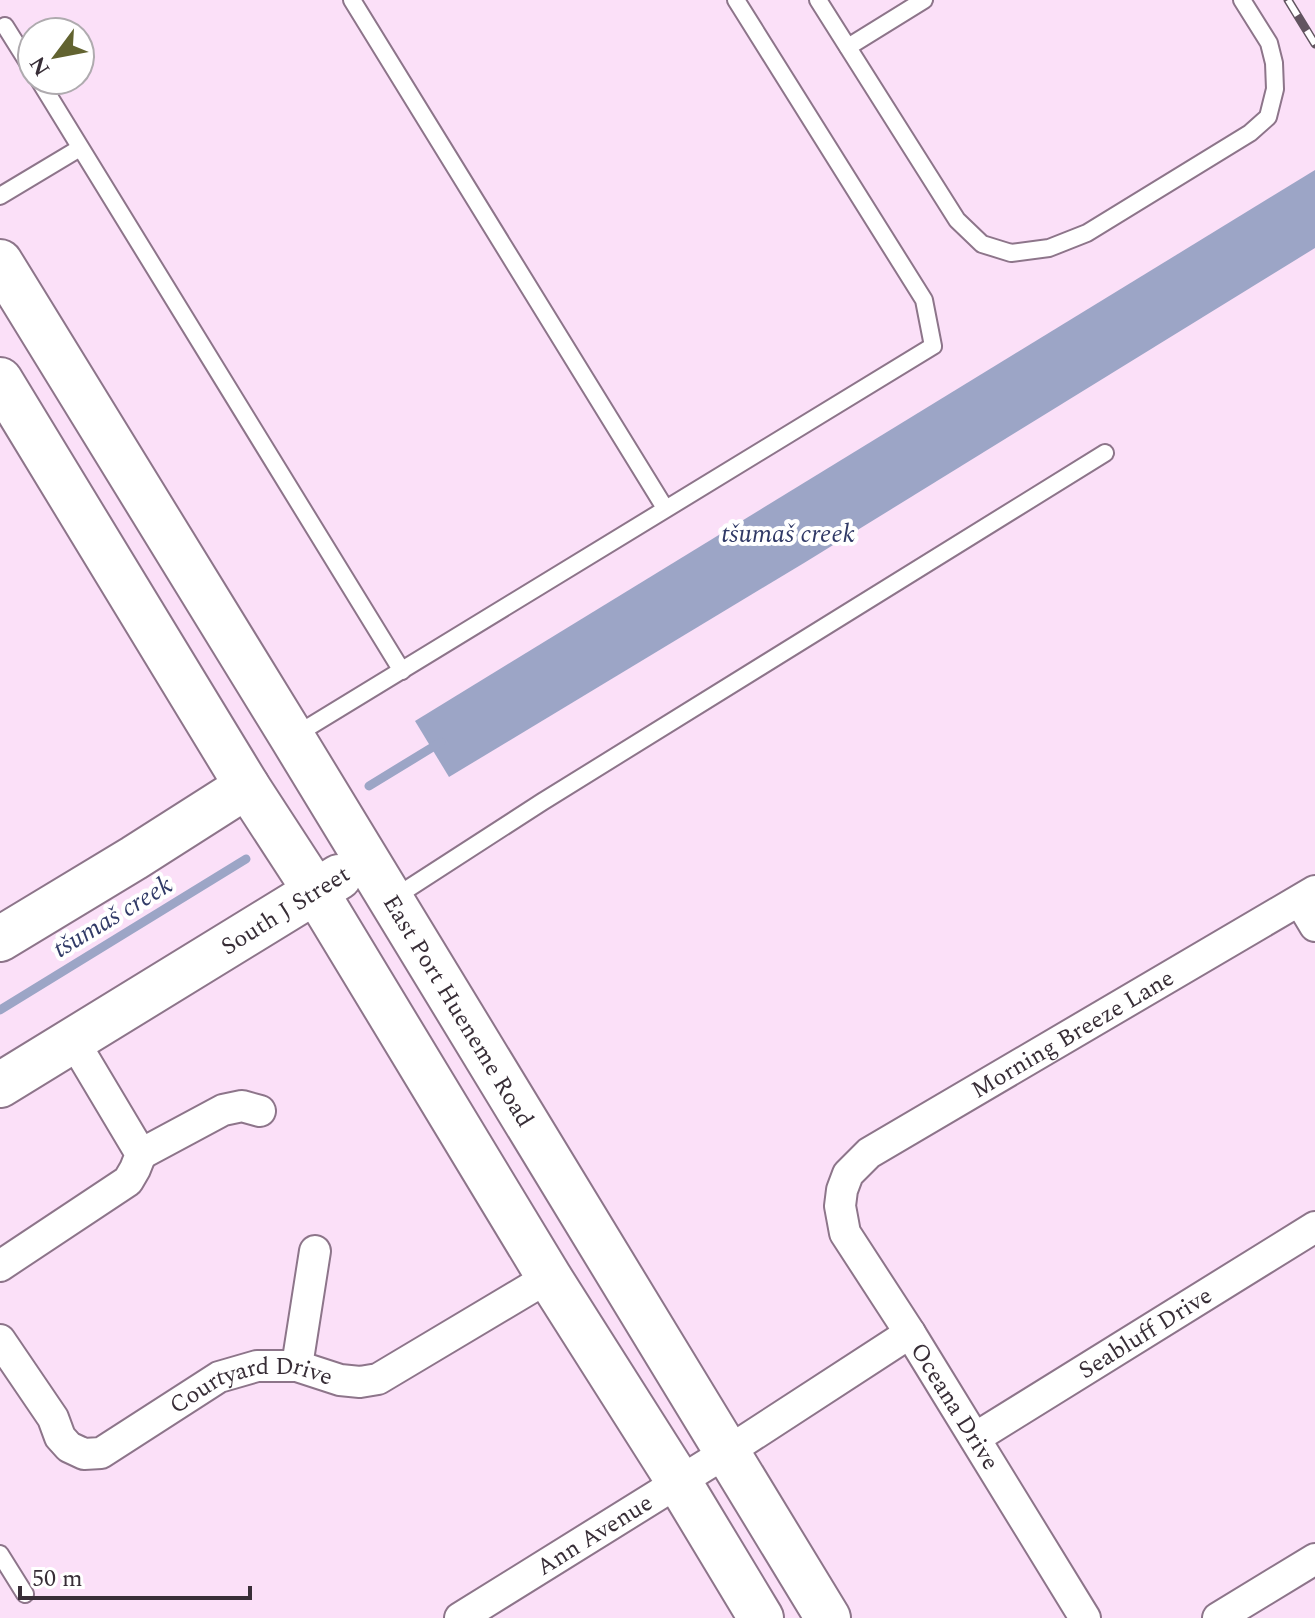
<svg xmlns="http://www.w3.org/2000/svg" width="1315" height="1618" font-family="Spectral,serif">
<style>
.water{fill:#9ca5c6}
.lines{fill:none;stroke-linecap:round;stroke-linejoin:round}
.stream{stroke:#9ca5c6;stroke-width:9}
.lane-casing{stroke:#8d758a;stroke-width:20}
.street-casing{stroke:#8d758a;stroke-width:34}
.secondary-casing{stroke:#8d758a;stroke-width:48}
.lane{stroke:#fff;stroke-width:16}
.street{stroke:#fff;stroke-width:30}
.secondary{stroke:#fff;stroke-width:44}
.rail-casing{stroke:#625460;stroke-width:9}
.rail{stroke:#fff;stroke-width:6;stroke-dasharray:18;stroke-linecap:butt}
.labels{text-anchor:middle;stroke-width:8;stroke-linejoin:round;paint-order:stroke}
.street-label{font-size:24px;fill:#382e37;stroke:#fff}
.water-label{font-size:26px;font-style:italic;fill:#313a67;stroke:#fff}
</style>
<rect width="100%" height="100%" fill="#fbe0f8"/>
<polygon class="water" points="1315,170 1315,248 804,563 449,777 415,721"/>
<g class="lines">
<g class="stream">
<polyline points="369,786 441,742"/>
<polyline points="0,1010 246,859"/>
</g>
<defs>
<g id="lane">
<polyline points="352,0 665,508"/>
<polyline points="818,0 957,220 982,244 1011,253 1049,248 1087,233 1250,133 1268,117 1275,89 1274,63 1269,43 1242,0"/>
<polyline points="5,26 32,69"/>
<polyline points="848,47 924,0"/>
<polyline points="39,80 402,671"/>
<polyline points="0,196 80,148"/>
<polyline points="294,736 933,346 924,300 736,0"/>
<polyline points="392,899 542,802 1105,453"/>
<polyline points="0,1554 25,1594"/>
</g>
<g id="street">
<polyline points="1300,901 1315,926"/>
<polyline points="141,1154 223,1110 242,1106 260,1111"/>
<polyline points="0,1266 128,1181 135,1169 141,1154 73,1040"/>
<path id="s1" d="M0,1340L53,1418L60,1437L69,1447L84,1454L101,1453L219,1377L257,1366H297L340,1380L360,1382L378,1379L549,1277"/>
<polyline points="297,1366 315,1251"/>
<path id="s2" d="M975,1438L1315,1227"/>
<path id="s3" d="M460,1618L727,1452L910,1333"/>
<path id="s4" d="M1085,1618L910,1333L845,1233L840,1206L842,1190L848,1174L869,1153L1315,891"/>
<polyline points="1218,1618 1315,1559"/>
</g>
<g id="secondary">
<path id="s5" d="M0,262L292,737L828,1618"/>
<polyline points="0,380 247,786 316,892 549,1277 679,1482 761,1618"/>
<polyline points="0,939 134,858 247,786"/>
<polyline points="0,1085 339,877"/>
</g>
</defs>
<use href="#lane" class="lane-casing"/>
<use href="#street" class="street-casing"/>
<use href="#secondary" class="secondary-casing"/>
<use href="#lane" class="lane"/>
<use href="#street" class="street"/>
<use href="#secondary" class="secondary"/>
<defs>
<polyline id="rail" points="1288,0 1315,44"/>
</defs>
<use href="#rail" class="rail-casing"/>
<use href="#rail" class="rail"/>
</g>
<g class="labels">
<g class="street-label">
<text transform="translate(285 910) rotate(-32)" y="8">South J Street</text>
<text dy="8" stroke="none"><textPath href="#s5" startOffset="878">East Port Hueneme Road</textPath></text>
<text dy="8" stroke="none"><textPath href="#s4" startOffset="780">Morning Breeze Lane</textPath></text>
<text dy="8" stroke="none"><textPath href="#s2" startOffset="200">Seabluff Drive</textPath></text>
<text dy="8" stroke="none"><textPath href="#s1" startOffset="332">Courtyard Drive</textPath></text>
<text transform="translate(955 1406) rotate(58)" y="8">Oceana Drive</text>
<text dy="8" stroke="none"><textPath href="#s3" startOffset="158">Ann Avenue</textPath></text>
</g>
<g class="water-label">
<text x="788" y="542">tšumaš creek</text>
<text transform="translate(112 916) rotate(-31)" y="9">tšumaš creek</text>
</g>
</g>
<g transform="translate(56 56) rotate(238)"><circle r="38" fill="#ffffff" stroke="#afabaf" stroke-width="2"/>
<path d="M0-6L14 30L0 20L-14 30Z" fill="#626330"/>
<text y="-12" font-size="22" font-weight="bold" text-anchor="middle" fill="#382e37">N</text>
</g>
<path d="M20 1586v12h230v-12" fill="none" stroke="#382e37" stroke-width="4"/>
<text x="32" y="1586" font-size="24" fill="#382e37" stroke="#ffffff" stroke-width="6" paint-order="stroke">50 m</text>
</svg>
